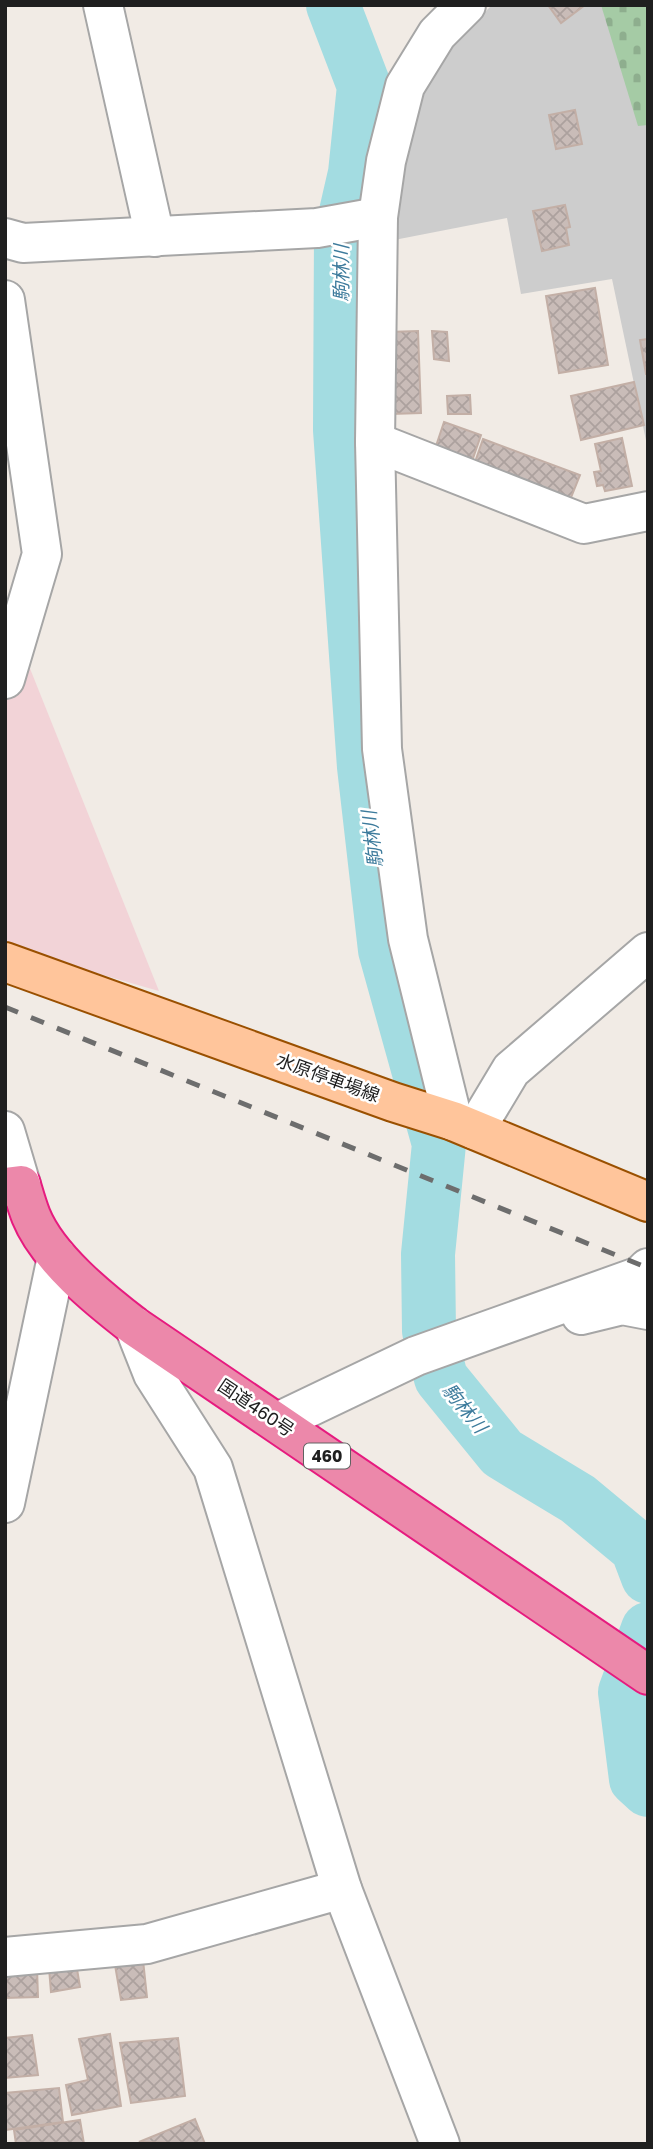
<svg xmlns="http://www.w3.org/2000/svg" width="653" height="2149" font-family="'Golos Text','Noto Sans JP',sans-serif">
<style>
.commercial{fill:#f2d3d7}
.religious{fill:#cdcdcd}
.cemetery{fill:url(#cemetery-stones)}
.lines{fill:none;stroke-linecap:round;stroke-linejoin:round}
.river{stroke:#a3dce1;stroke-width:54}
.building{fill:url(#building-cross-hatch);stroke:#c3afa6;stroke-width:2}
.minor-casing{stroke:#a6a6a6;stroke-width:42}
.major-casing{stroke:#9a5000;stroke-width:42}
.highway-casing{stroke:#e61b7f;stroke-width:42}
.minor{stroke:#fff;stroke-width:38}
.major{stroke:#ffc59b;stroke-width:38}
.highway{stroke:#ec88aa;stroke-width:38}
.rail{stroke:#6d6d6d;stroke-width:5;stroke-dasharray:14 14;stroke-linecap:butt}
.labels{text-anchor:middle;stroke-width:5;stroke-linejoin:round;paint-order:stroke}
.shield{fill:#fff;stroke:#626262;stroke-width:2}
.shield-label{font-size:16px;font-weight:bold;fill:#1f1f1f}
.street-label{font-size:18px;fill:#1f1f1f;stroke:#fff}
.water-label{font-size:19px;font-style:italic;fill:#3d7b9c;stroke:#fff}
</style>
<defs>
<pattern id="cemetery-stones" width="16" height="16" patternUnits="userSpaceOnUse" patternTransform="scale(1.75)"><rect width="16" height="16" fill="#a5cba5"/><path d="M2 7V4a2 2 0 0 1 4 0v3zM10 15v-3a2 2 0 0 1 4 0v3z" fill="#8eae8e"/></pattern>
<pattern id="building-cross-hatch" width="8" height="8" patternUnits="userSpaceOnUse" patternTransform="scale(1.75)"><rect width="8" height="8" fill="#c9bcb8"/><path d="M0 0l8 8M0 8l8-8" fill="none" stroke="#aca19e"/></pattern>
</defs>
<rect width="100%" height="100%" fill="#f1ebe5"/>
<polygon class="commercial" points="5,606 159,991 5,947"/>
<polygon class="religious" points="492,5 648,5 648,450 612,279 521,294 507,218 389,241 399,161 424,87 451,46"/>
<polygon class="cemetery" points="601,5 648,5 648,125 638,126"/>
<g class="lines">
<g class="river">
<polyline points="333,5 364,86 355,173 341,234 340,430 364,767 385,950 439,1144 428,1254 429,1331 441,1378 502,1453 578,1499 637,1548 648,1577"/>
<polyline points="648,1629 625,1692 636,1779 648,1790"/>
</g>
</g>
<g class="building">
<polygon points="548,5 585,5 561,23"/>
<polygon points="575,110 582,144 556,149 549,115"/>
<polygon points="565,205 570,227 566,228 569,245 542,251 533,211"/>
<polygon points="595,288 608,365 559,373 546,296"/>
<polygon points="418,331 421,413 391,414 388,332"/>
<polygon points="432,331 447,332 449,361 434,359"/>
<polygon points="648,339 648,374 646,374 640,340"/>
<polygon points="634,382 644,425 581,440 571,396"/>
<polygon points="470,395 471,414 448,414 447,396"/>
<polygon points="444,422 481,435 471,464 434,452"/>
<polygon points="622,438 632,486 605,491 603,485 597,486 594,472 601,471 595,444"/>
<polygon points="483,439 580,475 568,505 473,468"/>
<polygon points="143,1960 147,1997 121,2000 115,1965"/>
<polygon points="76,1963 80,1987 51,1992 49,1968"/>
<polygon points="37,1968 38,1997 5,1998 5,1970"/>
<polygon points="110,2034 121,2106 72,2115 66,2085 88,2080 79,2039"/>
<polygon points="32,2035 38,2075 5,2078 5,2038"/>
<polygon points="178,2038 185,2096 131,2103 120,2043"/>
<polygon points="59,2088 63,2122 5,2130 5,2093"/>
<polygon points="195,2119 205,2144 139,2142"/>
<polygon points="80,2120 84,2144 16,2144 14,2130"/>
</g>
<g class="lines">
<defs>
<g id="minor">
<polyline points="103,5 155,237"/>
<polyline points="5,238 23,243 317,228 378,217"/>
<polyline points="5,300 42,554 5,679"/>
<polyline points="375,442 584,524 648,511"/>
<polyline points="453,1121 408,939 382,749 375,442 378,217 386,161 405,86 437,34 466,5"/>
<polyline points="475,1130 511,1070 648,952"/>
<polyline points="5,1131 21,1185"/>
<polyline points="581,1315 622,1305 648,1310"/>
<polyline points="134,1326 153,1374 213,1468 342,1889 440,2144"/>
<polyline points="278,1422 416,1356 640,1276 648,1268"/>
<polyline points="5,1503 57,1257"/>
<polyline points="5,1957 147,1944 342,1889"/>
</g>
<polyline id="major" points="5,962 393,1102 453,1121 648,1202"/>
<path id="highway" d="M5,1187L21,1185C24,1195 27,1206 31,1216C48,1258 99,1299 134,1326L648,1675"/>
</defs>
<use href="#minor" class="minor-casing"/>
<use href="#major" class="major-casing"/>
<use href="#highway" class="highway-casing"/>
<use href="#minor" class="minor"/>
<use href="#major" class="major"/>
<use href="#highway" class="highway"/>
<polyline class="rail" points="5,1007 648,1268"/>
</g>
<g class="labels">
<rect class="shield" x="304" y="1443.5" width="46" height="25" rx="5"/>
<g class="shield-label">
<text x="327" y="1462">460</text>
</g>
<g class="street-label">
<text transform="translate(328 1078) rotate(20)" y="6">水原停車場線</text>
<text transform="translate(256 1408) rotate(34)" y="6">国道460号</text>
</g>
<g class="water-label">
<text transform="translate(341 273) rotate(-90)" y="7">駒林川</text>
<text transform="translate(372 839) rotate(-97)" y="7">駒林川</text>
<text transform="translate(465 1408) rotate(51)" y="7">駒林川</text>
</g>
</g>
<rect width="653" height="2149" fill="none" stroke="#1f1f1f" stroke-width="14"/>
</svg>
